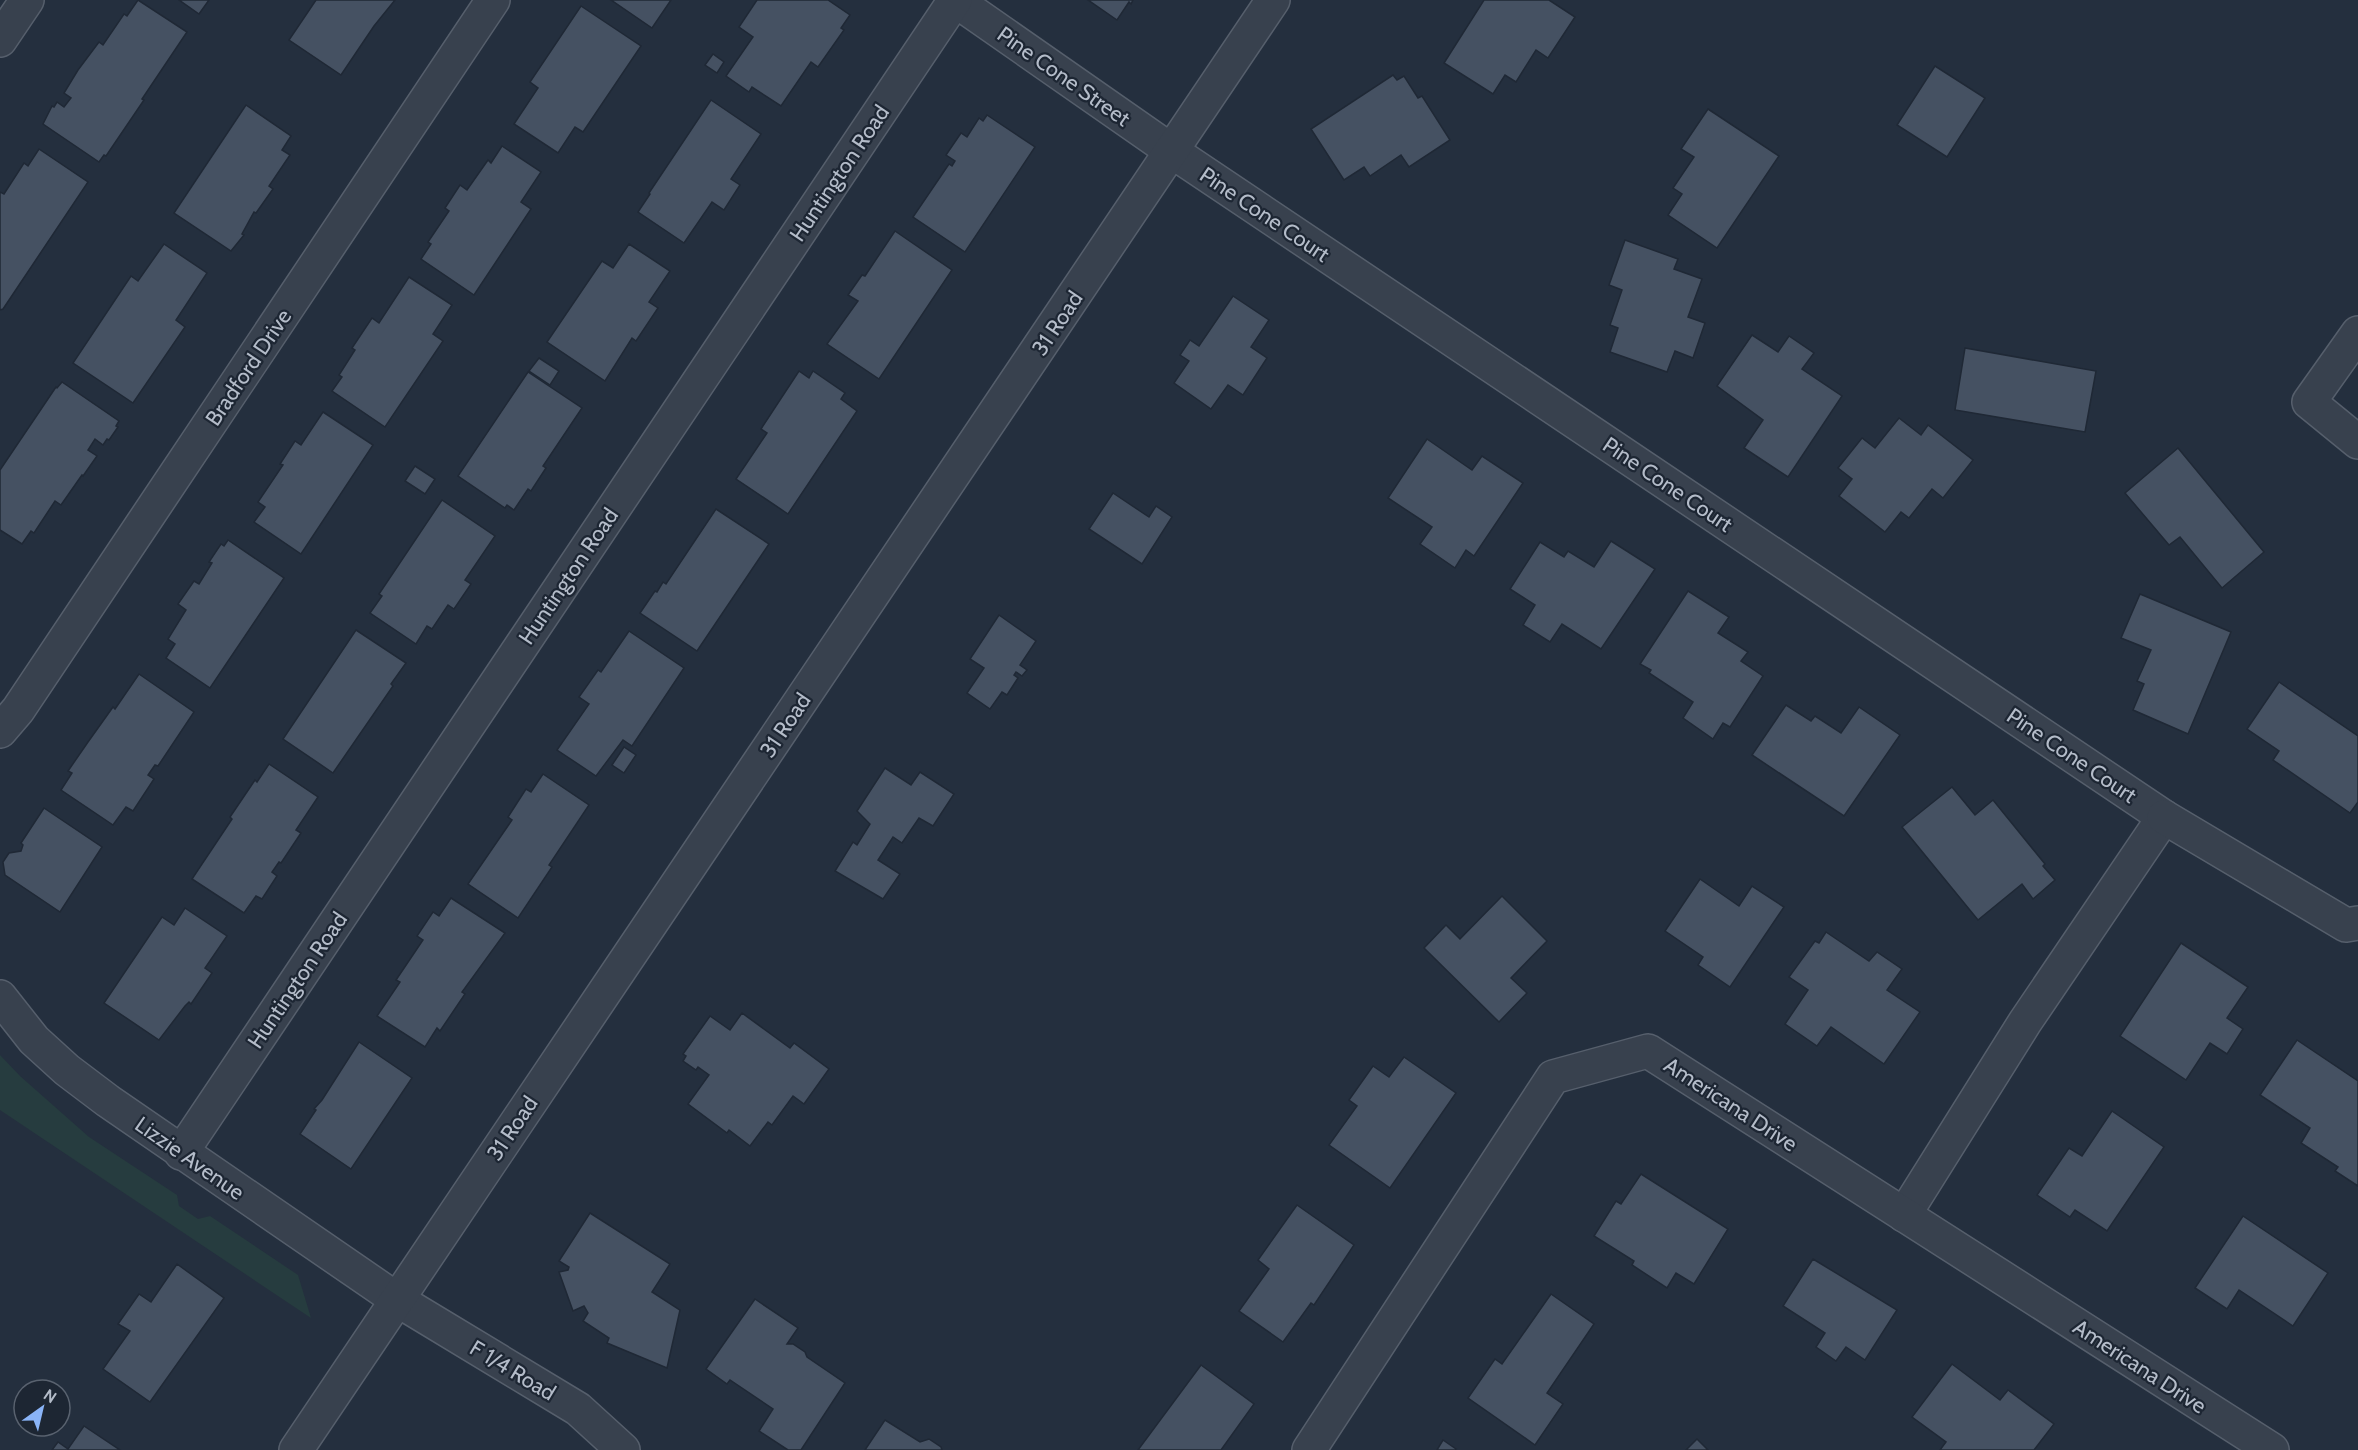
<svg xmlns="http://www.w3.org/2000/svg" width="2358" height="1450" font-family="Cabin,sans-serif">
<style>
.green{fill:#263c3f}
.building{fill:#455162;stroke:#1f2835;stroke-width:1.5}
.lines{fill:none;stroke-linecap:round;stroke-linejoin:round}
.minor-casing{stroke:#565f6c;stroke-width:36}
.tertiary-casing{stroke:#565f6c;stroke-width:36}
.minor{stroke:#38414e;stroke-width:33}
.tertiary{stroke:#38414e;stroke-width:33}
.labels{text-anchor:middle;stroke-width:4.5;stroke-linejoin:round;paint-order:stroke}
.street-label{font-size:22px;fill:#b4bcc9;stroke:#1d2633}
</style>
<rect width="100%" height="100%" fill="#242f3e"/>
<polygon class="green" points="0,1055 20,1076 89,1137 177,1195 179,1206 198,1219 210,1216 298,1275 311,1318 0,1110"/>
<g class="building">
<polygon points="138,0 187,32 142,99 144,100 106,156 104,155 99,162 43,124 52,106 54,107 57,102 64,107 71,98 64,93 78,70 99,42 103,45 124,14 127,16"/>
<polygon points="179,0 209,0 199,14"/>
<polygon points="316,0 395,0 374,26 341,75 289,40"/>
<polygon points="611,0 671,0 652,28"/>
<polygon points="757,0 828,0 850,15 841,28 844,30 818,67 811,62 781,106 752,87 749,92 726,76 753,37 739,27"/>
<polygon points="1088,0 1133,0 1131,4 1129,2 1117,20"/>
<polygon points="1484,0 1549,0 1575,17 1548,58 1536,50 1516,82 1505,75 1493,94 1444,63"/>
<polygon points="581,6 641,46 583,132 575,127 558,153 514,124 538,88 530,82"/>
<polygon points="713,54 724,62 717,73 705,65"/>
<polygon points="1935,66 1985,98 1947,157 1897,125"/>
<polygon points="1393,75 1397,80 1404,76 1418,98 1422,96 1450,140 1409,167 1401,155 1370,176 1364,167 1344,180 1311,129"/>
<polygon points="711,100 761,134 731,179 740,185 724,210 712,202 684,243 638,212 650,194 649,193"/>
<polygon points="246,105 291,136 282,150 290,155 269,186 273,189 256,213 254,212 242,234 244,235 231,251 174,213"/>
<polygon points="1708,109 1779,156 1717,248 1668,215 1682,194 1673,188 1694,157 1681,149"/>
<polygon points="987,115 1035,147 965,252 913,217 949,164 952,166 955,161 946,155 961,133 967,137 979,118 983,121"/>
<polygon points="502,146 541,172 521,202 531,209 474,295 421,259 431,244 428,242 449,211 445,208 460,185 467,190 488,160 491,163"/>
<polygon points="39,149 88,182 3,309 0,310 0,192 4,194 24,163 28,166"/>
<polygon points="895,231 952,270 879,379 827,344 858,301 848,295 862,275 865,276"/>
<polygon points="1625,240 1678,259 1674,269 1702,279 1688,317 1705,323 1693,358 1675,351 1667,372 1610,352 1618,328 1610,325 1622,290 1609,285"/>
<polygon points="164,244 207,273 176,320 185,327 133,403 73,363 131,276 138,281"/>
<polygon points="629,244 670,271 649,302 658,308 636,341 632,338 605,381 547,342 602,261 613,268"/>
<polygon points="409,277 452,305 433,334 443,341 385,427 332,391 342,377 339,375 355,350 352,348 372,318 379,323"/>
<polygon points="1233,296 1269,320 1251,347 1267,358 1243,395 1228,385 1211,409 1174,383 1189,361 1180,355 1190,340 1199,346"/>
<polygon points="1752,335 1778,352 1789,336 1814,353 1802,369 1842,396 1788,477 1744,448 1763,420 1717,386"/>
<polygon points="1965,348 2096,371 2085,432 1955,410"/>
<polygon points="539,358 559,371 550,385 529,371"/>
<polygon points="799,371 809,378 813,371 845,393 841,399 857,411 788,514 736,479 767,433 761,429"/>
<polygon points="528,372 582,408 543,466 546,468 531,491 528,489 514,510 507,505 505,508 458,476"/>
<polygon points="62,382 119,421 116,426 118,427 109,440 107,439 103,445 95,439 88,450 97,456 83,476 82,475 61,505 55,501 34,533 31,531 22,544 0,530 0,470 56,387 57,388"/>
<polygon points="323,412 373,445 301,554 254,522 265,507 258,502 283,465 280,464 295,441 301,445"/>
<polygon points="1899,418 1921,435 1928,425 1973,460 1943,498 1932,489 1909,518 1901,512 1885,532 1839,496 1852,479 1838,468 1862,438 1875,448"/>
<polygon points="1427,439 1472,470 1482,456 1523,483 1474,556 1466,550 1455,568 1420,544 1432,527 1388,498"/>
<polygon points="2178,448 2264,552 2222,588 2180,537 2169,545 2125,493"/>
<polygon points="415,466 435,479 425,494 405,481"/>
<polygon points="1113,493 1149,517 1156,506 1172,517 1142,564 1089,529"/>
<polygon points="442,500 495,536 465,580 471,584 454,609 448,605 432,629 427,626 416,644 370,613 382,596 379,594"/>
<polygon points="716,509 769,544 697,651 640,613 655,591 657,592 663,582 666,584"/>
<polygon points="228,540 284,578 210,688 166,658 175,644 168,639 186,610 178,604 194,581 199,584 212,563 209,562 221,544 224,546"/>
<polygon points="1611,541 1655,569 1601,649 1562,624 1550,642 1523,625 1535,605 1510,589 1540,542 1564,557 1568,551 1594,567"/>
<polygon points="1688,591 1729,617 1718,633 1748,652 1741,661 1763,676 1730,727 1723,723 1713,739 1683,718 1693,702 1649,673 1651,670 1640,664"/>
<polygon points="2140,594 2231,632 2188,734 2133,710 2144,684 2137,681 2151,650 2121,638"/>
<polygon points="999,615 1036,641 1020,665 1027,670 1022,676 1016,672 1014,675 1018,678 1007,695 1002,692 990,709 967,693 984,668 970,659"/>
<polygon points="356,630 406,663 391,684 393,686 333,773 283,739"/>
<polygon points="629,631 684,668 632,746 623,740 596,776 557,750 589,704 579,697 598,670 601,672"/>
<polygon points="139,674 194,712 158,766 155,765 148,775 154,779 133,811 126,807 113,825 61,790 72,773 68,771 88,742 113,707 115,709"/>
<polygon points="2279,682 2358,736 2358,802 2350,813 2273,760 2279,751 2247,729"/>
<polygon points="1786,705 1811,721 1815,716 1841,733 1859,707 1900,735 1844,816 1752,755"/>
<polygon points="624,747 636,755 624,773 612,765"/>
<polygon points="269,764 318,797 296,830 301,833 281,863 279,862 272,872 277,876 262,899 256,896 244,913 192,879 232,819 230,817 255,780 257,782"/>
<polygon points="885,768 911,785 920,772 954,794 933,826 919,818 902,843 893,837 878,860 900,874 883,899 835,871 853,842 857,845 870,824 857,811"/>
<polygon points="543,774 589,805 549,865 552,867 518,918 468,884 512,820 508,817 526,789 531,792"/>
<polygon points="1952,787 1975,815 1993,800 2045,864 2043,866 2055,880 2033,899 2022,884 1978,920 1902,827"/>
<polygon points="44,808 102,847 60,912 5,875 3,862 9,853 21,851 23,845 21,843"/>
<polygon points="1700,879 1739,906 1752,886 1784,907 1730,987 1698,965 1703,957 1665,931"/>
<polygon points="1502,896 1547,941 1511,978 1527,993 1499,1022 1424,948 1446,925 1460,939"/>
<polygon points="451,898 505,933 462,992 465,994 440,1031 437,1028 425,1047 377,1016 400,982 396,980 423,940 417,936 433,912 439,916"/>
<polygon points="185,908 227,936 205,968 212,973 191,1004 189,1002 185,1006 159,1040 104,1003 162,917 174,925"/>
<polygon points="1826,932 1869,961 1877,952 1902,969 1887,990 1920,1012 1884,1064 1831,1027 1817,1046 1785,1024 1808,990 1789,977 1815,941 1819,943"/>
<polygon points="2181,943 2248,987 2227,1018 2243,1029 2227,1054 2210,1043 2186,1080 2120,1036"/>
<polygon points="742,1013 790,1048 794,1043 829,1069 804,1104 793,1096 772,1125 768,1122 750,1146 729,1130 727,1133 688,1104 709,1075 698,1067 696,1070 683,1061 686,1056 683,1054 710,1016 730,1030"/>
<polygon points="2297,1040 2358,1081 2358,1186 2335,1171 2338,1167 2301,1143 2310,1128 2260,1095"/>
<polygon points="359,1042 412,1078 351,1169 300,1134 316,1110 314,1109 322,1100"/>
<polygon points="1404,1057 1456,1093 1390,1188 1329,1145 1357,1106 1349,1100 1373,1066 1389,1077"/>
<polygon points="2112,1111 2164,1147 2107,1231 2075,1210 2070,1217 2037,1195 2069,1148 2082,1156"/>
<polygon points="1641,1174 1728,1229 1694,1284 1676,1273 1667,1288 1632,1265 1634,1261 1594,1236 1616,1201 1621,1204"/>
<polygon points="1297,1205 1354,1245 1314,1305 1311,1303 1283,1342 1239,1311 1269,1269 1258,1260"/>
<polygon points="590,1213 670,1264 652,1292 680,1310 667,1368 607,1343 609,1338 583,1321 588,1313 584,1306 573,1311 559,1272 568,1270 569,1267 559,1261"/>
<polygon points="2243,1216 2328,1273 2293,1326 2239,1290 2227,1309 2195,1288"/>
<polygon points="1813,1259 1897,1310 1865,1360 1846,1347 1836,1361 1816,1347 1825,1333 1783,1306"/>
<polygon points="177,1264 224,1298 150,1402 103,1369 130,1331 118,1324 139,1294 151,1302"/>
<polygon points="1551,1294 1594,1324 1547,1393 1563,1404 1535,1445 1468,1398 1495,1359 1502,1364"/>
<polygon points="755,1299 798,1328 787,1344 793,1344 805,1352 807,1357 845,1383 801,1450 788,1450 759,1431 773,1409 730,1380 727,1384 706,1369"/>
<polygon points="1952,1364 2000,1400 2008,1390 2054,1424 2034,1450 1940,1450 1946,1442 1912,1417"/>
<polygon points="1201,1365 1254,1404 1221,1450 1138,1450"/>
<polygon points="885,1420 920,1442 929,1439 941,1447 942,1450 865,1450"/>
<polygon points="84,1426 120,1450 52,1450 58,1442 68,1449"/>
<polygon points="1697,1439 1708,1450 1686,1450"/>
<polygon points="1443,1440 1456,1449 1455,1450 1437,1450"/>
</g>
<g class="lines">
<defs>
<g id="minor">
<polyline points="955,0 1173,152 2164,817 2025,1022 1904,1215"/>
<polyline points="0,40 27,0"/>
<polyline points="2358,333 2309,402 2358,442"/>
<polyline points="0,731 18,710 493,0"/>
<polyline points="2164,817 2346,925 2358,923"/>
<polyline points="0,997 34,1040 67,1070 108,1101 396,1299 578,1409 623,1450"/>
<polyline points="181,1153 955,0"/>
<polyline points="1309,1450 1553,1077 1648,1051 2272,1450"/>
</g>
<polyline id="tertiary" points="296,1450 1273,0"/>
</defs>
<use href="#minor" class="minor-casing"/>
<use href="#tertiary" class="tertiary-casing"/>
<use href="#minor" class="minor"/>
<use href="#tertiary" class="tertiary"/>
</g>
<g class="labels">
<g class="street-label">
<text transform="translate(1064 76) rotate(35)" y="8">Pine Cone Street</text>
<text transform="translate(839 173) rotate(-56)" y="8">Huntington Road</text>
<text transform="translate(1265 214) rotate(34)" y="8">Pine Cone Court</text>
<text transform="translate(1057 323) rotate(-56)" y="8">31 Road</text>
<text transform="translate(248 367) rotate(-56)" y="8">Bradford Drive</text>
<text transform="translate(1668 484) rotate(34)" y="8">Pine Cone Court</text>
<text transform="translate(568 576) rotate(-56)" y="8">Huntington Road</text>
<text transform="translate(785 725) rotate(-56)" y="8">31 Road</text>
<text transform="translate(2072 755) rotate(34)" y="8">Pine Cone Court</text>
<text transform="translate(297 980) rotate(-56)" y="8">Huntington Road</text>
<text transform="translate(1731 1104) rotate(33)" y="8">Americana Drive</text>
<text transform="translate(512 1128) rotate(-56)" y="8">31 Road</text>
<text transform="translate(190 1158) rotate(35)" y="8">Lizzie Avenue</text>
<text transform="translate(2140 1366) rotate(33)" y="8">Americana Drive</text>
<text transform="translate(513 1370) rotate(31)" y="8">F 1/4 Road</text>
</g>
</g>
<g transform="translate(42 1408) rotate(34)"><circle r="28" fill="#1d2633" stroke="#59626f" stroke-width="1.5"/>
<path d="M0-4.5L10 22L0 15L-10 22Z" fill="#8ab4f8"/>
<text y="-9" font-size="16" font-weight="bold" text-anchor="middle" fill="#b4bcc9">N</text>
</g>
</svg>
